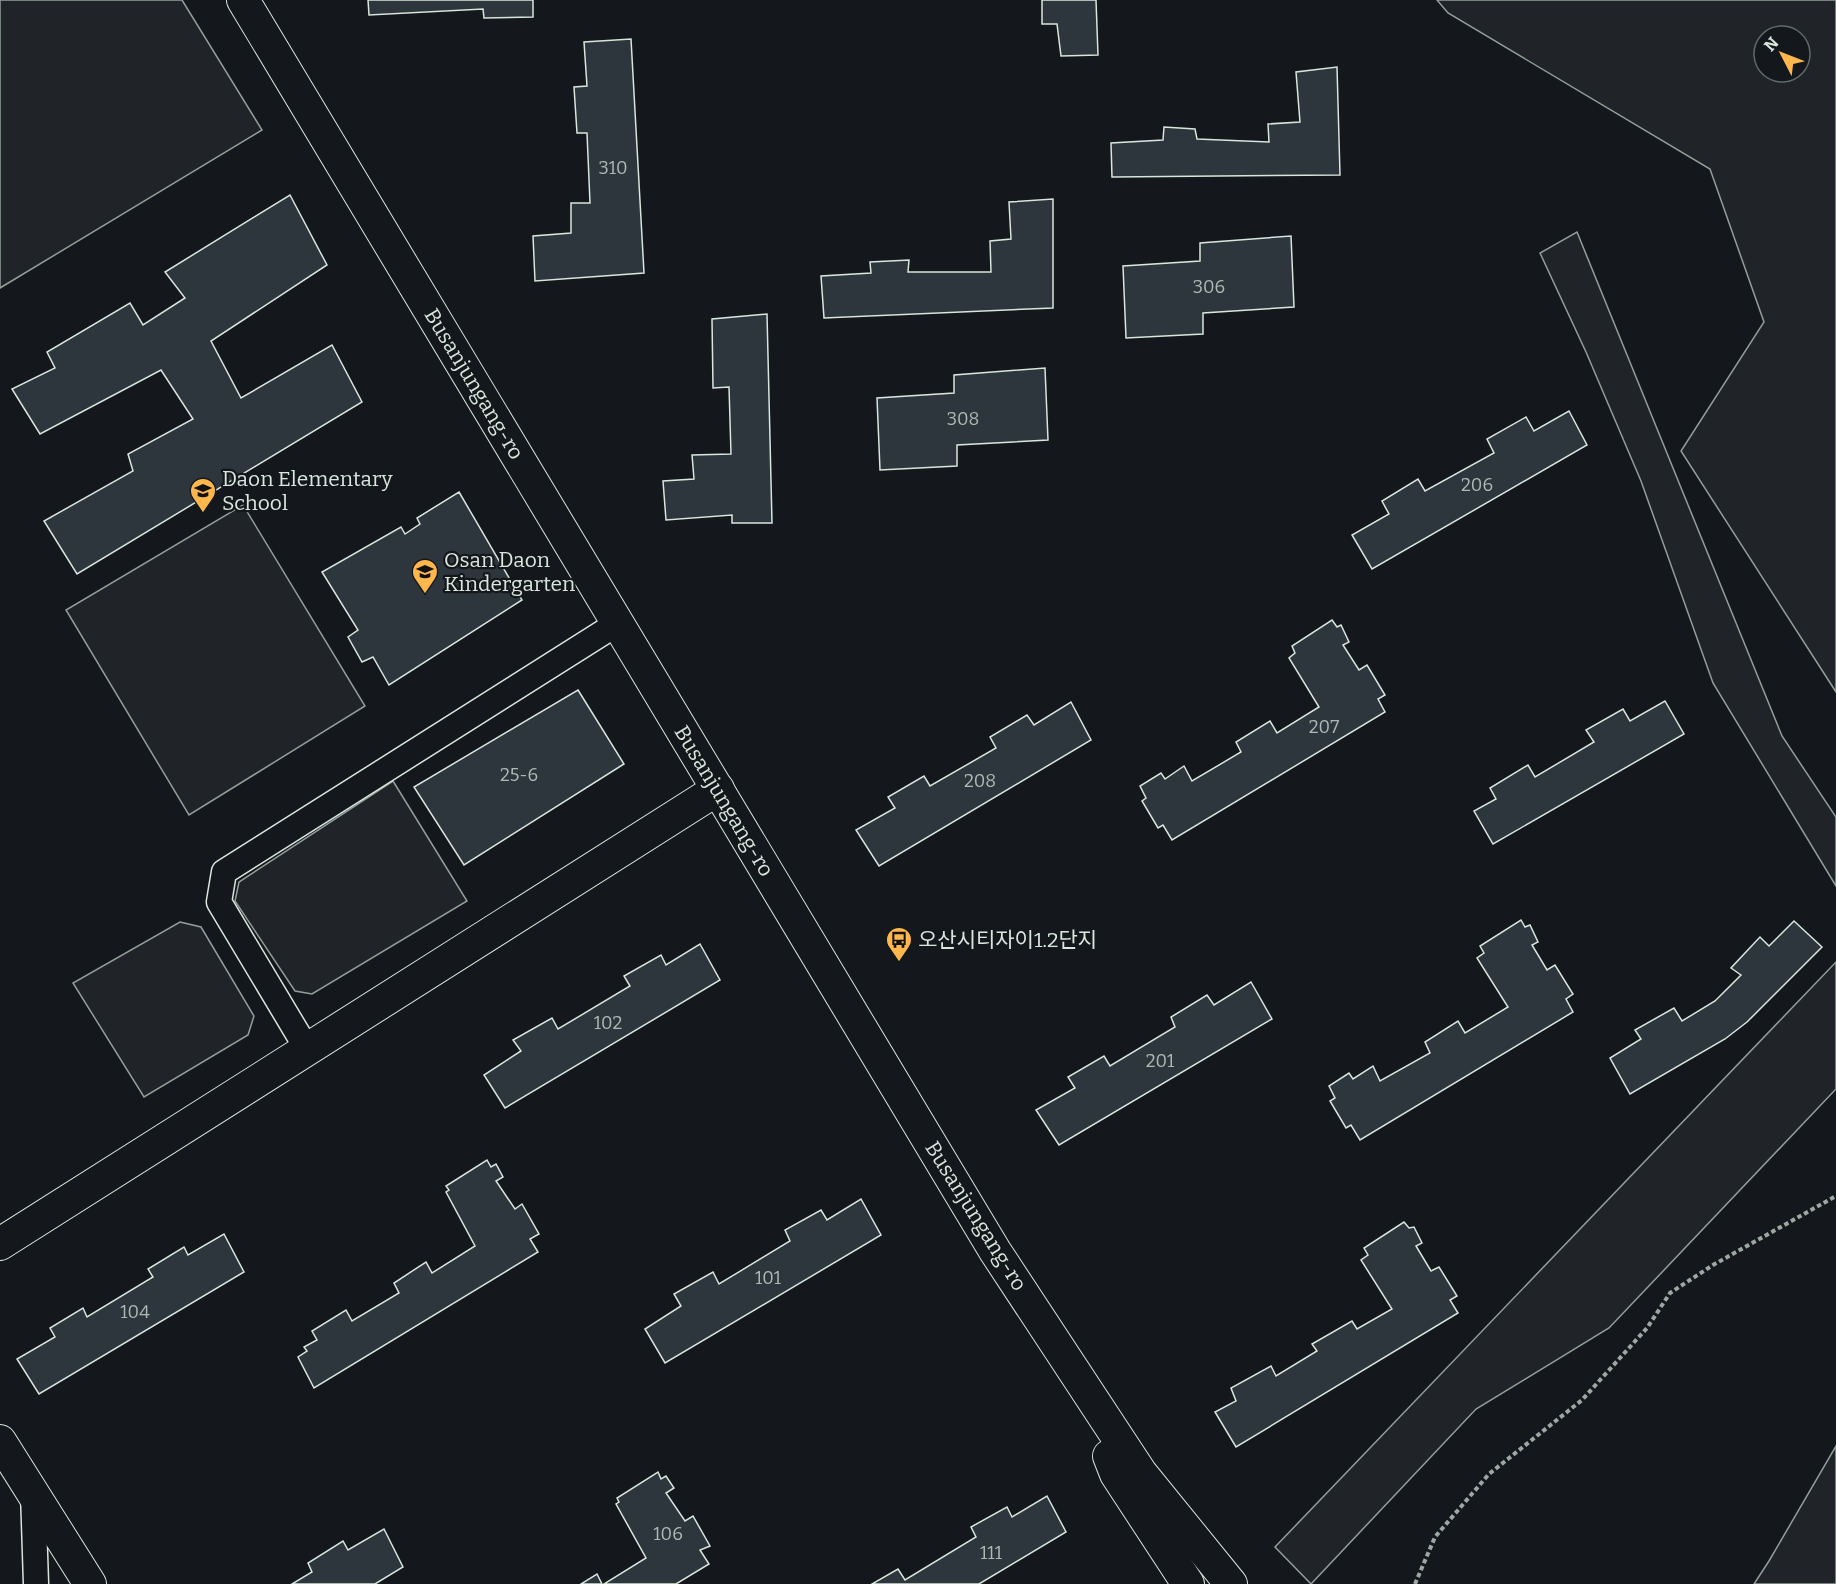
<svg xmlns="http://www.w3.org/2000/svg" width="1836" height="1584" font-family="Bitter,'Noto Sans KR',serif">
<style>
.green{fill:#202428;stroke:#939e99;stroke-width:1.5;fill-rule:evenodd}
.building{fill:#2c363c;stroke:#d8e6dc;stroke-width:1.5}
.lines{fill:none;stroke-linecap:round;stroke-linejoin:round}
.minor-casing{stroke:#d8e6dc;stroke-width:27}
.tertiary-casing{stroke:#d8e6dc;stroke-width:34}
.path{stroke:#9da8a2;stroke-width:4;stroke-dasharray:4.5 3;stroke-linecap:butt}
.minor{stroke:#14181c;stroke-width:24}
.tertiary{stroke:#14181c;stroke-width:32}
.labels{text-anchor:middle;stroke-width:4.5;stroke-linejoin:round;paint-order:stroke}
.number-label{font-size:18px;fill:#adbab4}
.street-label{font-size:21px;fill:#d8e6dc;stroke:#14181c}
.poi-label{font-size:21px;fill:#d8e6dc;stroke:#14181c;text-anchor:start}
</style>
<rect width="100%" height="100%" fill="#14181c"/>
<g class="green">
<polygon points="0,0 182,0 262,130 0,288"/>
<path d="M1437,0H1836V692L1681,451L1764,322L1710,169L1448,13ZM1764,36H1800V72H1764Z"/>
<polygon points="1577,232 1782,736 1836,817 1836,886 1713,683 1641,481 1586,352 1540,253"/>
<polygon points="243,505 365,706 189,815 66,610"/>
<polygon points="393,781 467,901 312,994 295,991 235,901 239,882"/>
<polygon points="180,922 201,927 254,1016 248,1035 144,1097 73,983"/>
<polygon points="1836,962 1836,1089 1609,1328 1476,1409 1311,1584 1275,1547"/>
<polygon points="1836,1446 1836,1584 1754,1584 1769,1561"/>
</g>
<g class="building">
<polygon points="368,0 533,0 533,17 484,18 483,9 369,15"/>
<polygon points="1042,0 1096,0 1098,55 1061,56 1057,24 1042,24"/>
<polygon points="631,39 644,273 535,281 533,236 571,233 571,203 590,203 587,133 577,133 574,87 587,86 584,42"/>
<polygon points="1337,67 1340,175 1112,177 1111,143 1163,140 1164,127 1195,129 1197,139 1269,142 1268,124 1300,122 1296,72"/>
<polygon points="290,195 327,265 211,341 241,398 332,345 362,402 77,574 44,521 133,471 128,454 193,419 161,370 40,434 12,389 55,368 47,352 130,303 143,325 185,298 165,272"/>
<polygon points="1053,199 1053,308 824,318 821,276 871,273 870,262 909,260 908,272 991,272 990,241 1011,239 1009,202"/>
<polygon points="1291,236 1294,307 1203,313 1203,334 1126,338 1123,266 1200,261 1200,243"/>
<polygon points="767,314 772,523 732,523 732,515 666,520 663,481 694,479 692,455 731,454 729,387 713,388 712,319"/>
<polygon points="1045,368 1048,440 957,445 957,466 880,470 877,398 954,393 954,375"/>
<polygon points="1569,411 1587,445 1372,569 1352,535 1389,514 1382,501 1418,479 1425,491 1494,453 1487,439 1526,417 1534,431"/>
<polygon points="459,492 522,600 389,685 373,657 362,662 348,637 358,630 322,572 401,527 405,534 420,524 417,518"/>
<polygon points="1332,620 1337,627 1341,625 1349,642 1343,645 1359,670 1367,665 1385,695 1378,699 1385,712 1172,840 1163,825 1158,828 1142,801 1146,798 1140,786 1161,773 1165,779 1184,766 1192,781 1241,752 1236,742 1270,721 1277,733 1319,707 1289,658 1295,653 1292,646"/>
<polygon points="578,690 624,764 464,865 414,787"/>
<polygon points="1665,701 1684,734 1493,844 1474,811 1496,799 1490,788 1528,765 1535,777 1594,742 1586,730 1623,709 1630,721"/>
<polygon points="1071,702 1091,740 879,866 856,830 895,808 888,797 924,776 930,786 996,748 990,737 1027,715 1034,725"/>
<polygon points="1521,920 1525,927 1530,925 1538,942 1532,945 1547,970 1555,965 1573,994 1566,999 1573,1012 1360,1140 1351,1125 1346,1128 1330,1101 1335,1098 1329,1086 1349,1073 1353,1079 1373,1066 1380,1081 1430,1053 1425,1042 1458,1021 1465,1033 1508,1007 1477,958 1484,953 1480,946"/>
<polygon points="1794,921 1822,947 1747,1022 1725,1039 1630,1094 1610,1058 1641,1039 1635,1030 1674,1008 1682,1021 1715,1001 1741,975 1731,968 1760,937 1769,946"/>
<polygon points="700,944 720,980 505,1108 484,1075 521,1051 513,1040 552,1018 558,1029 630,986 624,976 661,955 666,965"/>
<polygon points="1251,982 1272,1019 1059,1145 1036,1110 1075,1088 1068,1077 1104,1056 1110,1066 1175,1027 1171,1017 1207,995 1214,1005"/>
<polygon points="487,1160 491,1167 496,1164 503,1177 496,1181 515,1209 522,1204 539,1234 530,1239 538,1252 314,1388 298,1357 307,1351 304,1347 317,1340 312,1331 346,1310 352,1321 399,1293 394,1283 426,1262 432,1273 475,1246 446,1192 449,1190 446,1186"/>
<polygon points="861,1199 881,1235 665,1363 645,1329 681,1306 674,1294 713,1272 719,1284 790,1241 785,1230 821,1210 827,1220"/>
<polygon points="1404,1222 1409,1228 1414,1227 1422,1243 1416,1246 1431,1271 1439,1267 1457,1296 1450,1300 1458,1313 1236,1447 1215,1412 1236,1401 1231,1388 1271,1366 1276,1376 1317,1351 1312,1344 1352,1321 1357,1329 1392,1309 1361,1260 1368,1255 1364,1248"/>
<polygon points="224,1234 244,1272 39,1394 17,1359 55,1337 50,1328 83,1308 87,1317 153,1277 148,1269 184,1247 188,1255"/>
<polygon points="658,1472 661,1479 666,1476 674,1488 666,1493 685,1521 693,1516 710,1546 700,1550 709,1564 676,1584 604,1584 646,1558 616,1504 619,1502 617,1498"/>
<polygon points="1047,1496 1066,1532 979,1584 872,1584 898,1569 905,1580 976,1537 971,1527 1007,1507 1012,1517"/>
<polygon points="384,1529 403,1567 375,1584 292,1584 312,1572 308,1563 343,1541 348,1550"/>
<polygon points="597,1574 602,1584 581,1584"/>
</g>
<g class="lines">
<defs>
<g id="minor">
<polyline points="307,1049 219,902 224,872 618,623"/>
<polyline points="33,1492 36,1584"/>
</g>
<g id="tertiary">
<polyline points="243,0 995,1251 1141,1473 1231,1584"/>
<polyline points="0,1244 718,789"/>
<polyline points="0,1441 90,1584"/>
<polyline points="1109,1456 1116,1474 1188,1584"/>
</g>
</defs>
<use href="#minor" class="minor-casing"/>
<use href="#tertiary" class="tertiary-casing"/>
<polyline class="path" points="1415,1584 1435,1537 1489,1474 1582,1400 1647,1328 1670,1293 1713,1265 1836,1196"/>
<use href="#minor" class="minor"/>
<use href="#tertiary" class="tertiary"/>
</g>
<defs>
<symbol id="school-pin" viewBox="-11 -11 22 30"><path d="M0 17L-7.5 6A9.5 9.5 0 1 1 7.5 6Z" fill="#ffb74d" stroke="#14181c"/><path d="M0-5L7-2L0 1L-7-2ZM-4 1L0 2.5L4 1V4Q0 6-4 4Z" fill="#111"/></symbol>
<symbol id="bus-pin" viewBox="-11 -11 22 30"><path d="M0 17L-7.5 6A9.5 9.5 0 1 1 7.5 6Z" fill="#ffb74d" stroke="#14181c"/><path d="M-5-6H5V4H4V6H2V4H-2V6H-4V4H-5ZM-3.5-4V0h7V-4ZM-3.5 1.2v1.5H-2V1.2ZM2 1.2v1.5H3.5V1.2Z" fill="#111"/></symbol>
</defs>
<g fill-rule="evenodd">
<use href="#school-pin" x="188" y="476" width="30" height="40"/>
<use href="#school-pin" x="410" y="557" width="30" height="40"/>
<use href="#bus-pin" x="884" y="925" width="30" height="40"/>
</g>
<g class="labels">
<g class="number-label">
<text x="613" y="174">310</text>
<text x="1209" y="293">306</text>
<text x="963" y="425">308</text>
<text x="1477" y="491">206</text>
<text x="1324" y="733">207</text>
<text x="519" y="781">25-6</text>
<text x="980" y="787">208</text>
<text x="608" y="1029">102</text>
<text x="1160" y="1067">201</text>
<text x="768" y="1284">101</text>
<text x="135" y="1318">104</text>
<text x="668" y="1540">106</text>
<text x="991" y="1559">111</text>
</g>
<g class="street-label">
<text transform="translate(474 384) rotate(59)" y="7">Busanjungang-ro</text>
<text transform="translate(724 801) rotate(59)" y="7">Busanjungang-ro</text>
<text transform="translate(976 1216) rotate(58)" y="7">Busanjungang-ro</text>
</g>
<g class="poi-label">
<text x="222" y="486">Daon Elementary<tspan x="222" dy="24">School</tspan></text>
<text x="444" y="567">Osan Daon<tspan x="444" dy="24">Kindergarten</tspan></text>
<text x="918" y="947">오산시티자이1.2단지</text>
</g>
</g>
<g transform="translate(1782 54) rotate(312)"><circle r="28" fill="#14181c" stroke="#626a69" stroke-width="1.5"/>
<path d="M0-4.5L10 22L0 15L-10 22Z" fill="#ffb74d"/>
<text y="-9" font-size="16" font-weight="bold" text-anchor="middle" fill="#d8e6dc">N</text>
</g>
</svg>
